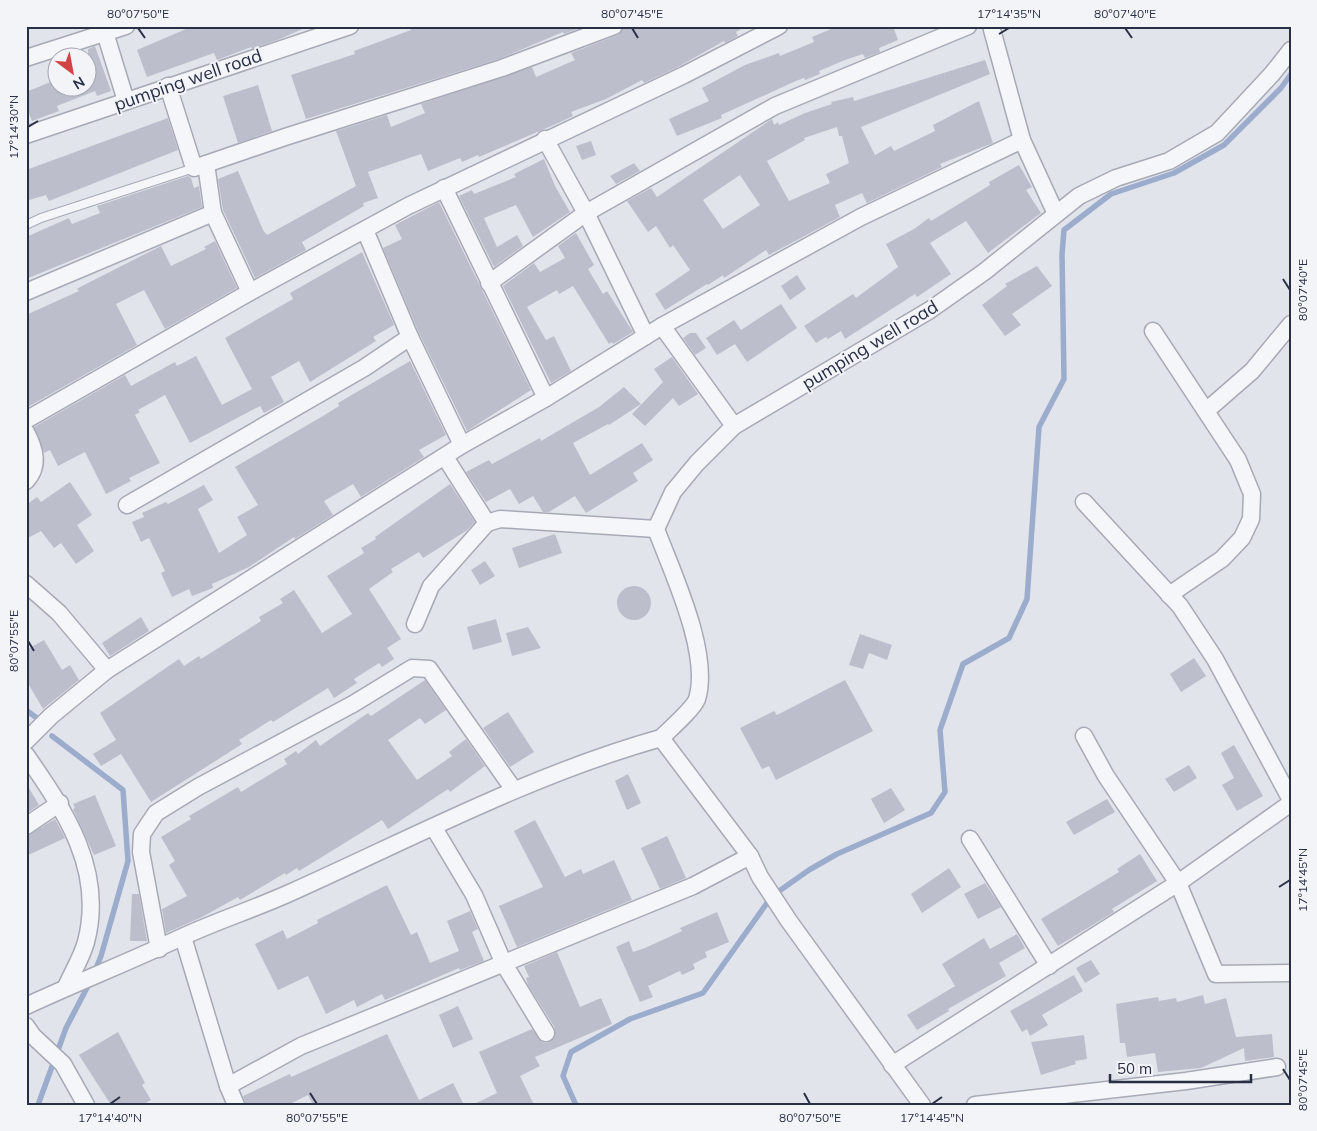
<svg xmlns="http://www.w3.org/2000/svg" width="1317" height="1131" font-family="Mulish,sans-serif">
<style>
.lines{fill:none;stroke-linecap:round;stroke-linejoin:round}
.stream{stroke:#9caccc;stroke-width:5.5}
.building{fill:#bcbfcb;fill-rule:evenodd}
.lane-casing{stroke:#a7aab6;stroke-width:10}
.street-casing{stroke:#a7aab6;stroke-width:19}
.lane{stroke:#f5f6f9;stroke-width:8}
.street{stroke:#f5f6f9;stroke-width:16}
.ticks{fill:none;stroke:#292f44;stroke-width:2}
.labels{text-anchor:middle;stroke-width:4;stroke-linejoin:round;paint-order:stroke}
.street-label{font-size:18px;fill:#292f44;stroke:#f2f4f8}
.neatline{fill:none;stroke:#292f44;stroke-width:2}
.ticks-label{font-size:12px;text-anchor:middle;fill:#292f44}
</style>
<rect width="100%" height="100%" fill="#e2e4eb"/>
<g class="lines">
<g class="stream">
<polyline points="26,710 41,721"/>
<polyline points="52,736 123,790 128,861 101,956 95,971"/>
<polyline points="38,1105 66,1028 90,982"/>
<polyline points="576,1105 563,1076 571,1052 630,1019 703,993 772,896 809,870 837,854 931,813 945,792 940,730 963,664 1009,638 1027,599 1039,427 1064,379 1062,254 1064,230 1111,194 1174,173 1224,145 1281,88 1291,74"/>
</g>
</g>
<g class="building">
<polygon points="193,26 309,26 280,39 252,49 251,47 217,60 214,53 147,77 137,50"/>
<polygon points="410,26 585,26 564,34 563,32 499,59 306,119 291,75 355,54 354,51 411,30"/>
<polygon points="624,26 746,26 736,32 738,36 725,43 724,41 676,68 644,83 642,80 606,99 571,112 573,116 556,124 479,157 478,155 462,162 460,158 428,171 421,154 368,172 378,198 363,203 364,206 302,242 306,250 255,278 223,210 218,179 238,171 263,230 267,235 356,186 336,131 387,115 391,127 425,113 421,104 532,67 536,77 575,60 571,53 618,35"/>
<polygon points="838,26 893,26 898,40 879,48 880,52 865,58 863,54 845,60 819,71 820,74 805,80 804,78 796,81 721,115 722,118 677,136 669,119 709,101 702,88 745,65 779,53 780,56 814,42 812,37"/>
<polygon points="95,46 111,91 97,96 95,91 57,106 59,111 32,121 26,106 26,92 58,79 58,88 88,88 88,49"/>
<path d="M985,60L990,74L861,127L875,155L891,146L894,151L935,131L933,125L979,101L993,143L940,164L942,167L867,203L862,193L835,205L840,217L769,255L766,250L724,278L723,275L708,285L707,284L665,310L655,294L690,270L673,245L670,248L656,226L648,232L627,201L651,188L657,197L772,119L774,125L778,122L779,125L805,113L832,104L831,102L853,97L854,101ZM837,127L839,136H842L849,163L826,174L830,183L789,201L767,161L805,140L804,138ZM740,175L760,205L723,229L703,200Z"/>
<polygon points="258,85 272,131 238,143 223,96"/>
<polygon points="168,118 178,150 49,201 46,195 26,201 26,170"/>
<polygon points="591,141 596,155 582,160 576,146"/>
<polygon points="544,159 555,186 570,212 533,237 516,205 484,218 497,247 517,235 523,246 494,267 459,196 472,190 474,194 516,177 514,174"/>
<polygon points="634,163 640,171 616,184 610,176"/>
<polygon points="1019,165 1032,187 1026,190 1041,213 988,253 966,221 930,243 951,274 917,297 915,294 845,339 841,331 828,339 826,337 816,343 804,326 853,294 856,298 898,267 886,244 914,229 929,218 931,221 990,185 989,182"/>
<polygon points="188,176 191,178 194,188 199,186 202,207 26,279 26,237 69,218 72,224 100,213 97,206"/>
<polygon points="439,202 531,390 467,431 419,333 383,248 402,239 395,225"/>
<polygon points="576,233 594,265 588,269 603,294 607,291 633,332 613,344 612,342 609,344 573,286 559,294 557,290 527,307 546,340 554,336 571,371 551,383 503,286 534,263 540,272 565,258 558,246"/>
<polygon points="215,241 237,288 165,329 144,290 116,304 137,345 26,408 26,315 79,291 77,289 80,287 161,246 171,266 206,249 204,247"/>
<polygon points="362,252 394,325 373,337 376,341 310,382 299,361 271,377 284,402 264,413 260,406 190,443 165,395 138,410 140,412 135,415 160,463 129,478 131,481 106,494 85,452 58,466 50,450 44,453 34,427 125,375 131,386 175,362 177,366 196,356 222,405 252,389 225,338 293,299 290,293"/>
<polygon points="1037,266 1052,286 1012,314 1021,325 1005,336 982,305 1007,286 1005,284"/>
<polygon points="797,275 806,289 790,300 781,286"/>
<polygon points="781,304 797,328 747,362 735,344 717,355 706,338 734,320 741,330"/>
<polygon points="690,333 696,333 706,348 695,355 683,338"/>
<polygon points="672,357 698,394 679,406 673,398 645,426 632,414 663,382 654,369"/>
<polygon points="410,361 446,435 419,450 424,457 361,497 353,484 324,501 333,515 295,539 294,537 249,567 212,584 213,588 192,596 189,589 172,597 161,573 165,571 149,538 141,542 132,522 144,517 142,513 166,502 168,504 204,485 213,500 198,509 219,553 247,535 237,517 258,505 235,467 323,416 339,406 338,403"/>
<polygon points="624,387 641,404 609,425 608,424 573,443 590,475 642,443 653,460 633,473 638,481 586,513 575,496 549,512 543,512 533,496 519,504 510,489 486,502 466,472 489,460 492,464 540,438 541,441 599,407"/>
<polygon points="70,482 92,515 77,525 94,551 76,564 61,543 54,548 41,531 26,539 26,505 37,497 41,502"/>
<polygon points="450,484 475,522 466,531 423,558 419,552 391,569 393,572 369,589 401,639 387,648 394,659 382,667 379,663 354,679 357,683 334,698 328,688 273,722 271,720 239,740 242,744 151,802 121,754 101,766 93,754 116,740 100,713 179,659 184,666 199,656 201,659 261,621 259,617 283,603 280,599 294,590 322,633 352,614 327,576 364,553 361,548 376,539 375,537"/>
<polygon points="555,534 562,553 519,568 512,548"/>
<polygon points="485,561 495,576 480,585 471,570"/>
<circle cx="634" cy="603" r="17"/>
<polygon points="141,617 149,631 110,656 102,643"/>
<polygon points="496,619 502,642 473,650 467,627"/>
<polygon points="528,627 541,648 512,656 506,633"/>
<polygon points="860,634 892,645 887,660 869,653 863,669 849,665"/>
<polygon points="44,640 62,670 70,665 79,680 43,709 26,680 26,650"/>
<polygon points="1194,658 1206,676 1181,692 1170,674"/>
<polygon points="425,680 446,710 425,724 420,718 388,740 417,780 452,756 449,752 466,739 485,766 450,792 448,789 388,829 382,820 299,871 297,868 286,875 285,873 240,900 238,897 202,917 166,933 162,909 187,896 169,865 175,861 161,837 191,819 189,816 238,787 241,792 287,764 284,759 296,751 298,754 316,740 320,746 368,713 371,716"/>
<polygon points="845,680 873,731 776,780 769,766 762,769 740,728 774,711 777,715"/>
<polygon points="508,712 534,752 510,767 483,728"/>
<polygon points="1234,745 1263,796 1237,811 1222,785 1234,778 1221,753"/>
<polygon points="1189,765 1197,778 1174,792 1165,779"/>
<polygon points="628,774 641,803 627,810 615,781"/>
<polygon points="26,783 39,805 26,814"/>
<polygon points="891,788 905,810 884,823 871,799"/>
<polygon points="95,795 116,846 94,855 73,809 75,808 73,804"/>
<polygon points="1107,799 1115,812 1074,835 1066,822"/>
<polygon points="55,819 65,838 26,856 26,836"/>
<polygon points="535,820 565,877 581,869 583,874 614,860 632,900 517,947 499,906 543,887 514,831"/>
<polygon points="667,836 686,878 660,889 641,848"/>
<polygon points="1140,854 1157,881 1112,909 1114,912 1058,946 1041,919 1119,872 1117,869"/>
<polygon points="949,868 961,887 922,913 911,894"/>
<polygon points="985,883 1001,907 978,919 964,894"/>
<polygon points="387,885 411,935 417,932 430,963 459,951 447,921 470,911 478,929 472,932 484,961 460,970 459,968 385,1000 382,994 357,1007 354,1000 326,1014 308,976 278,990 255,944 283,930 287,939 318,923 317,920"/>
<polygon points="132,894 139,894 147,941 130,941"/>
<polygon points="717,912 729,942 705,952 707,957 693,964 695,969 682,975 680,971 648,986 653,997 640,1002 616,947 629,941 633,952 645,948 682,931 680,928"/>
<polygon points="1017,934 1025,948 999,963 1006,976 948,1009 949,1011 917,1030 907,1015 955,986 942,964 984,938 990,949"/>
<polygon points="557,952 580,1007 601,998 612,1024 535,1057 540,1066 520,1076 534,1105 472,1105 497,1093 479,1052 532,1029 542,1042 547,1043 554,1038 555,1028 528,985 526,978 529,977 524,966"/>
<polygon points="1091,960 1100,974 1085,983 1076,968"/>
<polygon points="1074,975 1083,991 1042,1015 1048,1025 1030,1036 1027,1029 1022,1032 1010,1011"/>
<polygon points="1203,995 1205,1004 1226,998 1236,1037 1272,1034 1274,1057 1245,1061 1244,1048 1201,1068 1158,1072 1155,1053 1127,1057 1125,1043 1120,1043 1116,1004 1158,997 1159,1001 1176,998 1177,1002"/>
<polygon points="458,1006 473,1039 453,1048 439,1015"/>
<polygon points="118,1032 145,1083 142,1085 151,1100 142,1105 111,1105 79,1055"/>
<polygon points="387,1034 419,1100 453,1083 464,1105 313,1105 308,1095 288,1105 246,1105 243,1096 290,1074 291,1077"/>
<polygon points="1084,1035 1087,1059 1075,1061 1076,1064 1041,1075 1031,1042"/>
</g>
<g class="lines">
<defs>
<polyline id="lane" points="26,225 41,218 194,168"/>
<g id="street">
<polyline points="103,26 126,101"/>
<polyline points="991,26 1022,140 1056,214"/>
<polyline points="26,58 126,26"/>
<polyline points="168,86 194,168 206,164 213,213 250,292"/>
<polyline points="26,135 350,26"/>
<polyline points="545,139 586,213 646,336"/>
<polyline points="206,164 285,137 502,68 614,26"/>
<polyline points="444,188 546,398"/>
<polyline points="365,230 410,337 462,445"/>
<polyline points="489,283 586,213 775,106 968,26"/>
<polyline points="26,292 213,213"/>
<polyline points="662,326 734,426"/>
<polyline points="1153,331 1238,460 1252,494 1251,519 1242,538 1222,559 1169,595"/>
<polyline points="1206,411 1252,371 1291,324"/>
<polyline points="26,420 250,292 408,206 684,75 779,26"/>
<path d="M26,432C35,449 40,466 26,481"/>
<polyline points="445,457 487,523 500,519 656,529"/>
<polyline points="1084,502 1180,606 1215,659 1291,800"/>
<polyline points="127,505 364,368 410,337"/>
<polyline points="26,584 59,613 107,670"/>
<polyline points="415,624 431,586 487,523"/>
<polyline points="1084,736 1106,776 1178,883 1216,974 1291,973"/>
<path d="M661,738C669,730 694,708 697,699C711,653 672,572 656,529L673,492L697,463L734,426L930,310L984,272L1079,196L1116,178L1169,161L1217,133L1272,74L1291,50"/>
<polyline points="26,741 51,716 107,670 462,445 546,398 662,326 861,217 1022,140"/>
<path d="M26,755C65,811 105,870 86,942C82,957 72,973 66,987"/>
<polyline points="26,826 60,803"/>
<polyline points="434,828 474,895 504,964 546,1033"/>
<polyline points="970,839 1049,966"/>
<polyline points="183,937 228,1086 236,1105"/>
<polyline points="159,949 141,852 142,834 156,813 198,787 353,704 412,668 429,669 514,790"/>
<path d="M26,1006C78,982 131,961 182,937C219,920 257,908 294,891C414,837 533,774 661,738L750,856L760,877L789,921L922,1105"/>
<polyline points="26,1026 33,1036 63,1064 86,1105"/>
<polyline points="892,1065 1178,883 1291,803"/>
<polyline points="228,1086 301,1046 693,886 750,856"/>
<polyline points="975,1105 1186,1081 1277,1067"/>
</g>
</defs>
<use href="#lane" class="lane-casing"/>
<use href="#street" class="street-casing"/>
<use href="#lane" class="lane"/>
<use href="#street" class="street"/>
</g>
<path class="ticks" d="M138,28L145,38M632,28L638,38M1125,28L1132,38M999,34L1009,28M28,127L38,121M1283,279L1290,290M28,641L34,651M1279,887L1290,880M1283,1069L1290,1080M310,1093L317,1104M804,1093L810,1104M110,1104L120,1097M932,1104L942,1097"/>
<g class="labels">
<g class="street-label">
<text transform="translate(188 80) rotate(-19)" y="6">pumping well road</text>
<text transform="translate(870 345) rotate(-31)" y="6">pumping well road</text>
</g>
</g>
<rect width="1317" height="1131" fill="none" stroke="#f2f4f8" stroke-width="55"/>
<g transform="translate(72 72) rotate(148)"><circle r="24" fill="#f2f4f8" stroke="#a2a5b0"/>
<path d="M0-4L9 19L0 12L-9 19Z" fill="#d34445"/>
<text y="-8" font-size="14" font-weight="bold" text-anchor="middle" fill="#292f44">N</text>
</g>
<path d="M1110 1074v8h141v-8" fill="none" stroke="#292f44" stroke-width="2.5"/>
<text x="1117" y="1074" font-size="15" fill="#292f44" stroke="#f2f4f8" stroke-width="4" paint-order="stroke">50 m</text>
<rect x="28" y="28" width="1262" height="1076" class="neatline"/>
<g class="ticks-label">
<text x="138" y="18">80°07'50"E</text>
<text x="632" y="18">80°07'45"E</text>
<text x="1009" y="18">17°14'35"N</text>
<text x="1125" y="18">80°07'40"E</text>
<text transform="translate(14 127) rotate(-90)" y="4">17°14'30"N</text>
<text transform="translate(1303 290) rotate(-90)" y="4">80°07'40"E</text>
<text transform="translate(14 641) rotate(-90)" y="4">80°07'55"E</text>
<text transform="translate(1303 880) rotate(-90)" y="4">17°14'45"N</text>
<text transform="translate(1303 1080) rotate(-90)" y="4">80°07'45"E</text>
<text x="110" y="1122">17°14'40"N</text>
<text x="317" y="1122">80°07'55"E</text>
<text x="810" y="1122">80°07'50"E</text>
<text x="932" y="1122">17°14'45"N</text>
</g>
</svg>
